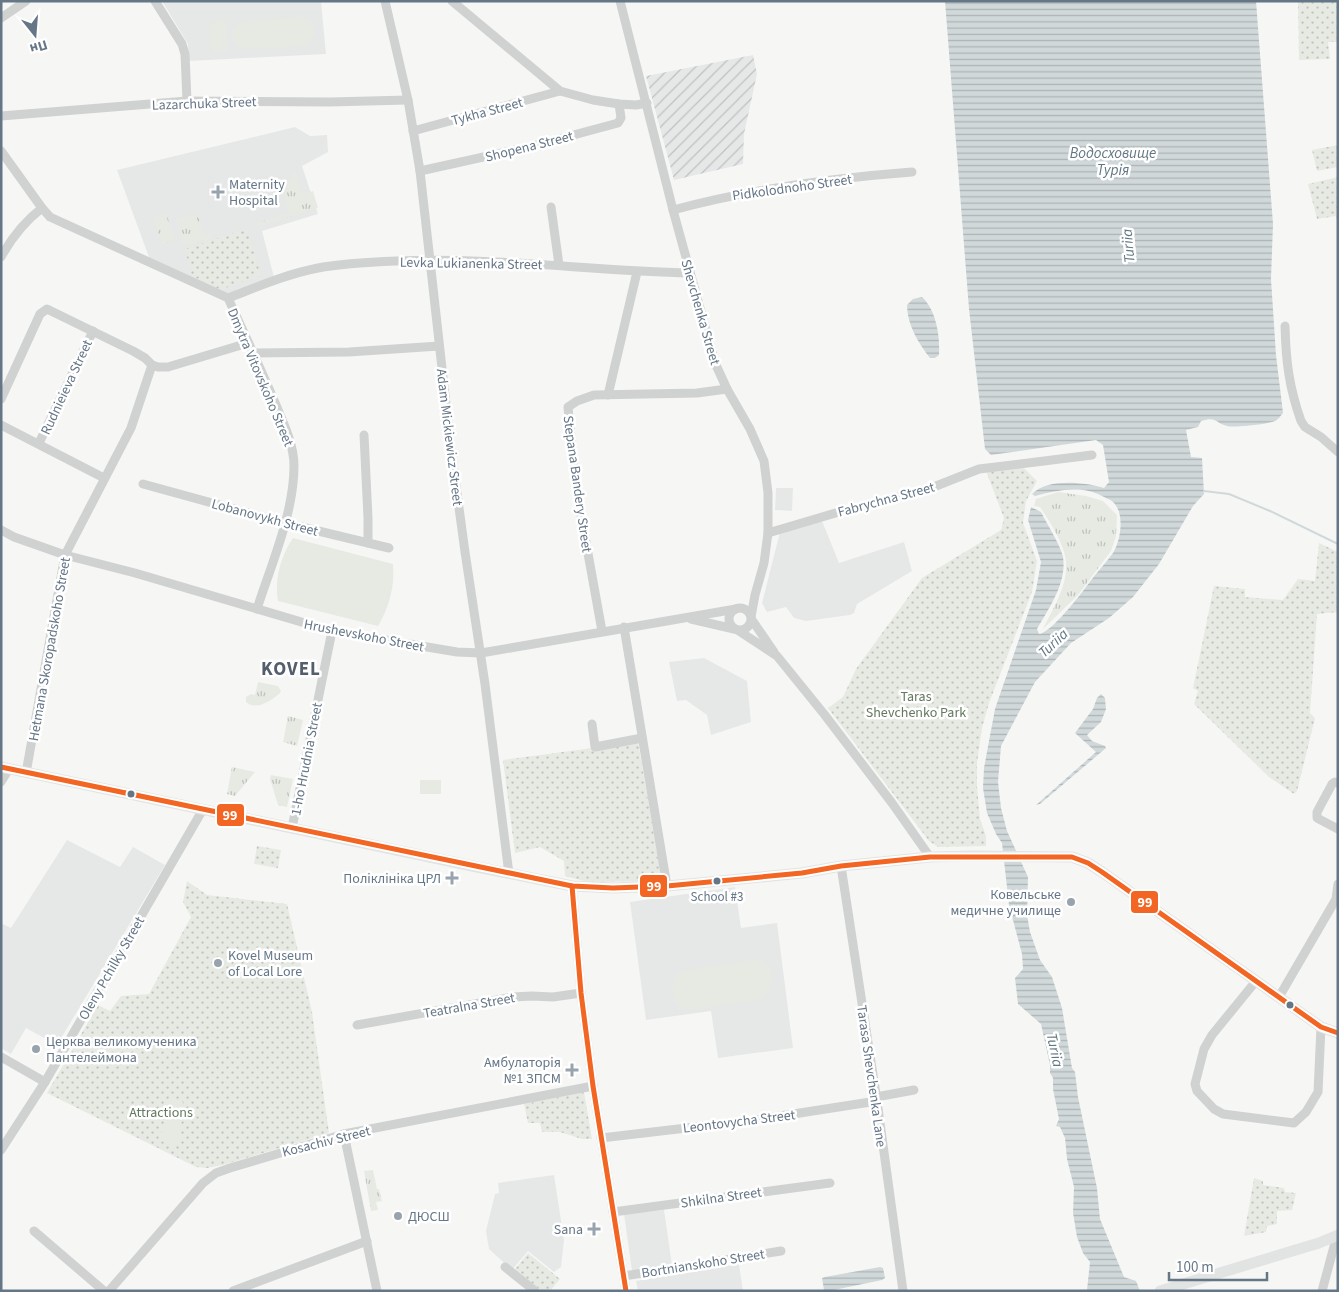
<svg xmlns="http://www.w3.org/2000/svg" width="1339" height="1292" font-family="'Source Sans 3',sans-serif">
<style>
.built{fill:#e6e8e8}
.industrial{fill:url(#industrial-furrows)}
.grass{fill:url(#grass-tufts)}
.park{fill:url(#park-dots)}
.pitch{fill:#e6eae3}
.water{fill:url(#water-rules)}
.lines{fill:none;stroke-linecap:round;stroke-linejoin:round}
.stream{stroke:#d0d8da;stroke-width:2}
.minor{stroke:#d0d2d2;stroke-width:9}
.major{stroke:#e2e3e3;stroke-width:11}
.bus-1-casing{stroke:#fff;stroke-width:9}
.bus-1{stroke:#f26522;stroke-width:5}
.poi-dot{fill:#98a3ae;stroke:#fff;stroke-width:2}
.bus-dot{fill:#657687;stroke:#fff;stroke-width:2}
.labels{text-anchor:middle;stroke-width:5;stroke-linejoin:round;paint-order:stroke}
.bus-label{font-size:13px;fill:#657687;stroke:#fff}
.street-label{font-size:14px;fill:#657687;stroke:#fff}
.poi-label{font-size:14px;fill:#657687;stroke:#fff;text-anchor:start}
.park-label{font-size:14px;fill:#647960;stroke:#fff}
.water-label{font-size:15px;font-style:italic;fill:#617783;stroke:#fff}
.district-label{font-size:19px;font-weight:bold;letter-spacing:1px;fill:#53606c;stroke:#fff}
.line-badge{stroke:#fff;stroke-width:2}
.badge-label{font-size:14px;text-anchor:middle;font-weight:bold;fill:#fff}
</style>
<defs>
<pattern id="industrial-furrows" width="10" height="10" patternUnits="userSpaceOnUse" patternTransform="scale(1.25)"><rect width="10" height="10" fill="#e6e8e8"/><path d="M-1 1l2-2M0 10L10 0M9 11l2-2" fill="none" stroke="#bec1c2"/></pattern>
<pattern id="grass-tufts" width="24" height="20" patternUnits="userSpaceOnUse" patternTransform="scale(1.25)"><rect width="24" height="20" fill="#e6eae3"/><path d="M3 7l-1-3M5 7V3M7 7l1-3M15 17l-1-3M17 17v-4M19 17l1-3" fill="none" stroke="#bec2be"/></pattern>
<pattern id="park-dots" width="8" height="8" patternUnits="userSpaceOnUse" patternTransform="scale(1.25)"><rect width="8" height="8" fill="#e6eae3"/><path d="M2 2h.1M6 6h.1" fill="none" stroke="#bec2be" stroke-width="1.8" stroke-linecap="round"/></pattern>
<pattern id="water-rules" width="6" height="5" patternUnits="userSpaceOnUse" patternTransform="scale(1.25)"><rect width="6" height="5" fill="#d0d8da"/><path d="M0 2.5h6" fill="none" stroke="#acb4b6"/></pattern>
</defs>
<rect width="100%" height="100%" fill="#f6f7f5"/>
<g class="built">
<polygon points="162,1 321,1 326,54 189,61 188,44"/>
<polygon points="295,127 310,136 327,135 328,152 302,166 318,214 262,231 274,277 228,295 150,260 117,170"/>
<polygon points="776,488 793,488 792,511 775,510"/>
<polygon points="822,521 839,563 904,542 912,571 857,604 854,613 850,615 806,621 794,618 786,607 767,612 762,603 780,532"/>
<polygon points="704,658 747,681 751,722 711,735 707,715 686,700 677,701 669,662"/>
<polygon points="67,840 120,867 133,847 165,865 57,1045 26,1028 11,1054 1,1048 1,923 11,928"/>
<polygon points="735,887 741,928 777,923 793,1048 718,1058 711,1011 646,1020 630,902"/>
<polygon points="554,1175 564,1240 561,1267 554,1272 528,1251 512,1270 489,1249 486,1231 495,1194 499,1193 498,1183"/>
<polygon points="664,1210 672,1265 632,1271 624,1214"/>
<polygon points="739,1264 743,1291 638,1291 636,1281"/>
</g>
<polygon class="industrial" points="753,55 757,74 744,134 743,164 674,180 646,76"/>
<g class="grass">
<polygon points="295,171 302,194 313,191 318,208 259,226 257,223 289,213 283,191"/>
<polygon points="166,213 175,240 162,244 153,217"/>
<polygon points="197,213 204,235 211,233 212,238 184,246 176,219"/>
<path d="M1058,492L1086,496L1103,501L1117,515L1116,536L1111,551L1078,595L1043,629C1053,608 1071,581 1065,556C1062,541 1049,520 1040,507L1034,506L1036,499Z"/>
<path d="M258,682L278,686L281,691L280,693C271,701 256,711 246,702V697L251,694L255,695Z"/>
<polygon points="288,716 303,720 297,746 283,742"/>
<polygon points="232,767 255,772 235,796 227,794"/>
<polygon points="271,775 293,779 287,807 278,805 270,779"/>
<polygon points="373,1170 377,1189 379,1189 382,1201 376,1202 378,1210 371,1211 364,1171"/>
</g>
<g class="park">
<polygon points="1298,1 1338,1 1338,42 1328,42 1330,59 1299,60"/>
<polygon points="1338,145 1338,167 1317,171 1312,150"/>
<polygon points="1338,177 1338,225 1336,216 1317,219 1308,184"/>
<polygon points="247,229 261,275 220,290 192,276 185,249"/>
<polygon points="1024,468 1037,481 1026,501 1023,523 1037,561 1032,592 989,703 982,728 977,763 977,786 980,819 986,836 986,846 938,847 929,841 828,708 843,697 856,669 922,578 1001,530 1004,518 986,471"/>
<polygon points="1319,543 1338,552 1338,612 1317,614 1310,713 1315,718 1297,791 1294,794 1269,777 1194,704 1198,691 1193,688 1214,586 1245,589 1245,597 1283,600 1298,579 1315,581"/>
<polygon points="638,742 662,881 588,882 565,876 564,861 540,847 515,853 503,760"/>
<polygon points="257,846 281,850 278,868 254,864"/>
<polygon points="187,881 207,895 287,904 312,1012 329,1133 223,1165 207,1168 196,1167 47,1093 98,1005 110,1011 121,996 149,994 191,917 183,902"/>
<polygon points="584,1092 592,1139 582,1139 560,1132 542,1132 540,1123 528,1123 524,1104"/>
<polygon points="1254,1178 1263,1181 1263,1185 1284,1188 1285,1192 1296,1193 1292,1210 1277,1211 1277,1224 1267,1226 1266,1232 1244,1236"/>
<polygon points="528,1253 560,1279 550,1291 541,1291 515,1269"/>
</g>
<g class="pitch">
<path d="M303,17L311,21C317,31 315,40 304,46L244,49C235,46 231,40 233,30L237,25L242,22Z"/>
<polygon points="226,21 228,50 211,51 209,22"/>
<path d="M293,538L393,564C395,586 389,608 378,626L278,601C274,579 281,556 293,538Z"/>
<rect x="420" y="780" width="21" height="14"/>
<path d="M756,959C776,963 776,989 760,999L693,1010L681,1009C671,999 669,983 679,972Z"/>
<polygon points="164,1099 183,1102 180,1137 171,1146 158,1139 166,1124"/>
</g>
<g class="water">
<path d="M945,1H1256L1273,224L1271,279L1276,355L1283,413C1281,415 1278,420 1275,421C1269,424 1233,428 1227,426C1215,423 1217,416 1201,421L1198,427L1186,430L1191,457L1202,458L1204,494L1193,506L1159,564L1133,597L1109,618L1071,643L1035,682L1001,746L998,782L1001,808L1007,831L1028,877L1027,915L1030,932L1040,960L1052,977L1062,1008L1072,1068L1075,1072L1078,1097L1097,1188L1100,1219L1124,1277L1136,1281L1140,1291L1087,1290L1090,1262L1083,1253L1077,1237L1073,1213L1074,1187L1067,1159L1065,1138L1060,1127L1056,1126L1059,1119L1053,1089V1078L1050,1073V1065L1041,1024L1018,1004L1015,978L1023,969L1022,954L1009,905L1002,843L996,834L987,813L983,788L984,768L995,709L1036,590L1041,562L1028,520L1031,507L1041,512C1047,524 1061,546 1063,557C1067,583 1049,608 1037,629L1039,634C1051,633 1081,594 1089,583C1096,573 1106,563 1113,553C1121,540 1125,513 1113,502C1110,499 1105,498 1102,496C1082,485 1057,490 1035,496L1032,494C1047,478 1085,482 1104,488L1109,482L1103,445L1096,440L991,455L985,449L969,309Z"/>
<path d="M922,297C936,310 940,335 939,355L935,358H930C918,343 907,324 907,305L913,299Z"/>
<polygon points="1101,694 1105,698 1106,709 1101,722 1087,735 1092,741 1105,746 1106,748 1040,804 1036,805 1096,752 1075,733 1093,709 1097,698"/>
<polygon points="880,1267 883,1268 885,1278 882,1280 829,1291 824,1290 822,1278 825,1277"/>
</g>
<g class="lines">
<polyline class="stream" points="1204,491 1229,494 1270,511 1338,544"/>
<g class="minor">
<polyline points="155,1 182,44 185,54 187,101"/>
<polyline points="385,1 408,100 420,171 451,449 465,552 485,684 509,874"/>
<polyline points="452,1 560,91 593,100 619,104 636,105 647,103"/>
<polyline points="620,1 673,210 715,363 727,389 750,429 764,461 768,493 768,533 764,563 755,595 751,617"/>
<polyline points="1,18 26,1"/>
<polyline points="1,116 187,101 329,102 408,100"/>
<polyline points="413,131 560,91"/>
<path d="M1,151L42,208L50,217L228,298C244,333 261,369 276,405C284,424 294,445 294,466C294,513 271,565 257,609"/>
<polyline points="420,171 529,147 618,123 621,118 619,104"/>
<polyline points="551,207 559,265"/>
<path d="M673,210C751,189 832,178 912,172"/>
<path d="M1,257C12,237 24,222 42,208"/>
<path d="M228,298C257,287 287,274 318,268C344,263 371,262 397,261C495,257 592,271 690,273"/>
<path d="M1285,326C1286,362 1289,387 1301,421L1305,427L1321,437L1338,452"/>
<polyline points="253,353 349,352 439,346"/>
<polyline points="608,395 637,272"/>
<polyline points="1,399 40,314 47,309 133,351 145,358 152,365 158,367 168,367 248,343"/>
<polyline points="1,425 104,478"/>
<polyline points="364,435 368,518 368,543"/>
<polyline points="39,443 93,331"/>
<polyline points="143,484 285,523 389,548"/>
<polyline points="1,530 14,537 65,555 135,573 332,631 457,652 481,653 736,609"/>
<polyline points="768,533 839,512 926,490 979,469 1092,455"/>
<circle cx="740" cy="619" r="11"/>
<polyline points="691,619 734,629"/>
<polyline points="752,620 774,652"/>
<polyline points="624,627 667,886"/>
<polyline points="602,631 576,487 568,407 577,401 594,395 697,393 727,389"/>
<polyline points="739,631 777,656 824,714 892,803 930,857"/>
<polyline points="592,724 595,747 642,738"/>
<polyline points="26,773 65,555 131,428 152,365"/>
<polyline points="1,782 9,769"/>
<polyline points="1338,783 1335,782 1332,784 1317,812 1317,818 1338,829"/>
<polyline points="292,828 332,631"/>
<polyline points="841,866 877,1101 903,1291"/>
<polyline points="572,886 581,993 593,1086 626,1291"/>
<polyline points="1256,981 1212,1035 1204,1049 1195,1084 1197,1091 1214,1109 1223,1114 1294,1123 1306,1112 1318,1092 1321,1027"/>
<polyline points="1279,997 1336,899 1338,884"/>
<polyline points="357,1025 513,997 532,996 553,997 581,993"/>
<polyline points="1,1057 45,1082"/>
<polyline points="876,1097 914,1090"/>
<polyline points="344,1134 377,1291"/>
<polyline points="601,1138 755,1120 877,1101"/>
<polyline points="1,1150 45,1082 202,811"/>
<polyline points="613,1212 830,1183"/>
<polyline points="34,1231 104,1291"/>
<polyline points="505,1267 535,1291"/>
<polyline points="624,1276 781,1251"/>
<polyline points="109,1291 203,1183 216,1173 230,1168 344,1134 593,1086"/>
<polyline points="233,1291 367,1241"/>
<polyline points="1322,1291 1336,1239 1335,1236"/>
</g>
<g class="major">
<polyline points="1,767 477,867 572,886 613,888 667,886 802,873 841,866 930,857 973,856 1072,857 1088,863 1102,872 1321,1027 1338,1033"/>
<polyline points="1160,1291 1319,1243 1338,1235"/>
</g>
<defs>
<g id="bus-1">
<polyline points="1,767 572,886 613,888 667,886 802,873 841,866 930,857 1072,857 1088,863 1102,872 1321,1027 1338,1033"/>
<polyline points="572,886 581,993 593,1086 626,1291"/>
</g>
</defs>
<use href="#bus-1" class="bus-1-casing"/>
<use href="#bus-1" class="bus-1"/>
</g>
<g class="poi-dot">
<path d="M215.5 184.5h5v5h5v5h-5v5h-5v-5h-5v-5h5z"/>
<path d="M449.5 870.5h5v5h5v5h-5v5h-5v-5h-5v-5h5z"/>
<circle cx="1071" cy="902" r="5"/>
<circle cx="218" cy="963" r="5"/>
<circle cx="36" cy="1049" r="5"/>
<path d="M569.5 1062.5h5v5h5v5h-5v5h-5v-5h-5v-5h5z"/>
<circle cx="398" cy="1216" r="5"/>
<path d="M591.5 1221.5h5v5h5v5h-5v5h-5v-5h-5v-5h5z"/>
</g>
<g class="bus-dot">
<circle cx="131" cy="794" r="4.5"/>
<circle cx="717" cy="881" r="4.5"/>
<circle cx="1290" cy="1005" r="4.5"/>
</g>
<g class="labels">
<g class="bus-label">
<text x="717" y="901">School #3</text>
</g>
<g class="street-label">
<text transform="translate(204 103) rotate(-2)" y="5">Lazarchuka Street</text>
<text transform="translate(487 111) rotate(-15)" y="5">Tykha Street</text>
<text transform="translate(529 146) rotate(-14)" y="5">Shopena Street</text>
<text transform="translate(792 187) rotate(-8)" y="5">Pidkolodnoho Street</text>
<text transform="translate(471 263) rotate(1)" y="5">Levka Lukianenka Street</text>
<text transform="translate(701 312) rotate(74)" y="5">Shevchenka Street</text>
<text transform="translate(261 377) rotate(67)" y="5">Dmytra Vitovskoho Street</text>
<text transform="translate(66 387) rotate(-65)" y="5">Rudnieieva Street</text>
<text transform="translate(450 437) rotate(83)" y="5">Adam Mickiewicz Street</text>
<text transform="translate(578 484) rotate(82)" y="5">Stepana Bandery Street</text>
<text transform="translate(886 499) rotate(-15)" y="5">Fabrychna Street</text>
<text transform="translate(265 517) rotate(15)" y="5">Lobanovykh Street</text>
<text transform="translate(364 635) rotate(11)" y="5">Hrushevskoho Street</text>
<text transform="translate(49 649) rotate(-80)" y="5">Hetmana Skoropadskoho Street</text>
<text transform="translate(306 759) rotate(-79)" y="5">1-ho Hrudnia Street</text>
<text transform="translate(111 968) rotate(-60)" y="5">Oleny Pchilky Street</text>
<text transform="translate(469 1005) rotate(-10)" y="5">Teatralna Street</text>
<text transform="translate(872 1076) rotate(82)" y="5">Tarasa Shevchenka Lane</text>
<text transform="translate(739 1121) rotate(-7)" y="5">Leontovycha Street</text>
<text transform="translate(326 1141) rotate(-14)" y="5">Kosachiv Street</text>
<text transform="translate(721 1197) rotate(-8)" y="5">Shkilna Street</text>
<text transform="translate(703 1263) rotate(-9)" y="5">Bortnianskoho Street</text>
</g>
<g class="poi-label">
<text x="229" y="189">Maternity<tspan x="229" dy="16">Hospital</tspan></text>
<text x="441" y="883" text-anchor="end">Поліклініка ЦРЛ</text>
<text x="1061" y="899" text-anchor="end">Ковельське<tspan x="1061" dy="16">медичне училище</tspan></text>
<text x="228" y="960">Kovel Museum<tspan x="228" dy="16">of Local Lore</tspan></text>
<text x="46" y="1046">Церква великомученика<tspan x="46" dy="16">Пантелеймона</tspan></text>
<text x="561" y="1067" text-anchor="end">Амбулаторія<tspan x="561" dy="16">№1 ЗПСМ</tspan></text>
<text x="408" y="1221">ДЮСШ</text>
<text x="583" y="1234" text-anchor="end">Sana</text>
</g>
<g class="park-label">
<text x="916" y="701">Taras<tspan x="916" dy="16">Shevchenko Park</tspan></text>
<text x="161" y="1117">Attractions</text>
</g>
<g class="water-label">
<text x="1113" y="158">Водосховище<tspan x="1113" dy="17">Турія</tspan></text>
<text transform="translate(1128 246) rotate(-95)" y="5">Turiia</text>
<text transform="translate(1053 643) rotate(-43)" y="5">Turiia</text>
<text transform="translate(1055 1050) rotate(78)" y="5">Turiia</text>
</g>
<g class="district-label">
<text x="291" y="675">KOVEL</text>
</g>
</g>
<g class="line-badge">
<rect x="216" y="803" width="29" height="24" rx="5" fill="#f26522"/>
<rect x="639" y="874" width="29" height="24" rx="5" fill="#f26522"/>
<rect x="1130" y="890" width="29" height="24" rx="5" fill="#f26522"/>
</g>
<g class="badge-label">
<text x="230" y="820">99</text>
<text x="654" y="891">99</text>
<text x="1145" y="907">99</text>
</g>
<rect width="1339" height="1292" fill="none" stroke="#657687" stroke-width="5"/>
<g transform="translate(35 35) rotate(163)" stroke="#ffffff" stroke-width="4" paint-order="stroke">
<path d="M0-4L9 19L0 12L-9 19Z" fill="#657687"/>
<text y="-8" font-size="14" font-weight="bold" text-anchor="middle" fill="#657687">Пн</text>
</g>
<path d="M1169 1272v8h98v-8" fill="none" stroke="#657687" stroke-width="2.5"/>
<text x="1176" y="1272" font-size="15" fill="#657687" stroke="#ffffff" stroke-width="4" paint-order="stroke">100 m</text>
</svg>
